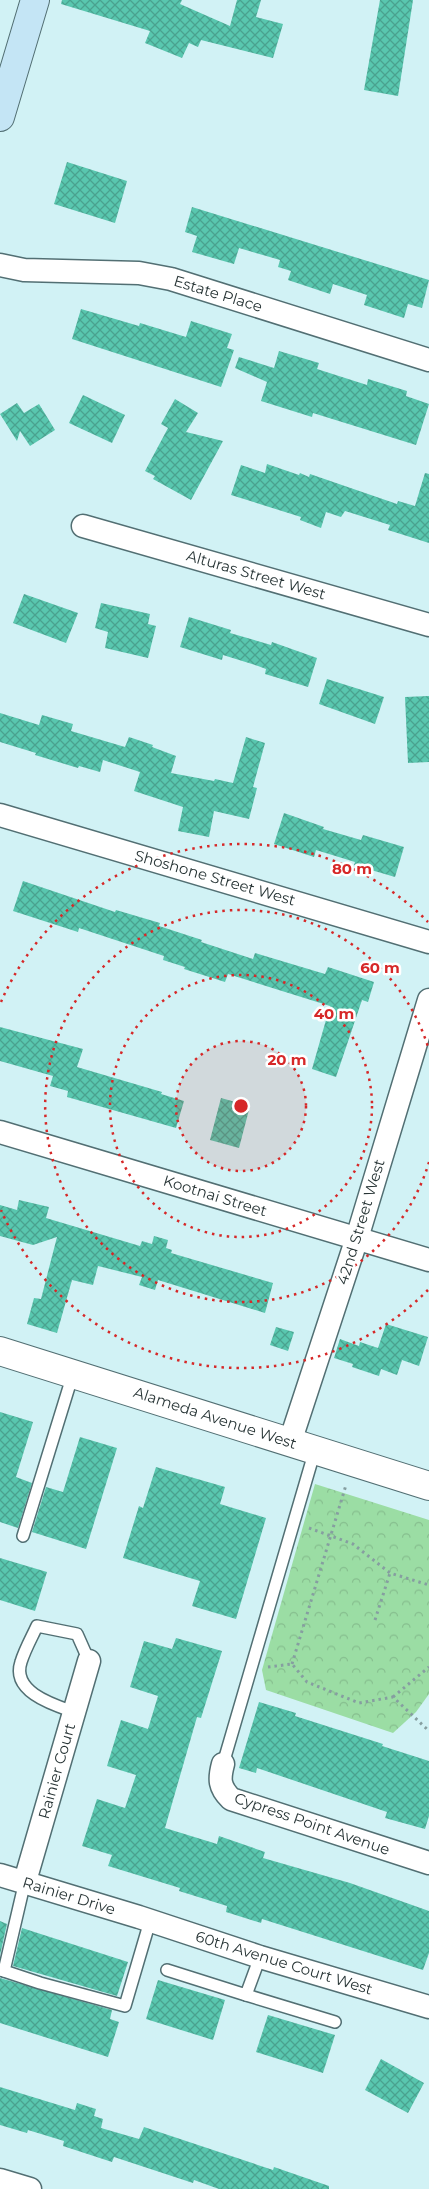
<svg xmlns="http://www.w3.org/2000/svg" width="429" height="2189" font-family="Montserrat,sans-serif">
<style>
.forest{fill:url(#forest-crowns)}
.building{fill:url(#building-cross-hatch)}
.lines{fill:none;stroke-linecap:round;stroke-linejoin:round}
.service-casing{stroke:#526f73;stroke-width:14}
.minor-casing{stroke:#526f73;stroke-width:25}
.tertiary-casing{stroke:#526f73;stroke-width:30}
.secondary-casing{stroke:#526f73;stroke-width:30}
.path{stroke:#869ea0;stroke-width:3;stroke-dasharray:2.5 4;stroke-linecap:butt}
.service{stroke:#fff;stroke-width:11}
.minor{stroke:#fff;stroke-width:22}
.tertiary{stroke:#fff;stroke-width:28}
.secondary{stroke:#c4e5f5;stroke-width:28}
.ring{fill:none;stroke:#d62828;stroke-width:2.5;stroke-dasharray:2.5 5}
.labels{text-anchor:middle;stroke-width:5;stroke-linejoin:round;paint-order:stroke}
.street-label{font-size:15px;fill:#283536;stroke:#fff}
.centre{fill:#d62828;stroke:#fff;stroke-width:2.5}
.ring-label{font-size:15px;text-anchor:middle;font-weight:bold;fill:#d62828;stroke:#fff;stroke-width:5;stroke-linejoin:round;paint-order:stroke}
</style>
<defs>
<pattern id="forest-crowns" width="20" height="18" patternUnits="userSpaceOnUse" patternTransform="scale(1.25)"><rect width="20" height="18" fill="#9bdda4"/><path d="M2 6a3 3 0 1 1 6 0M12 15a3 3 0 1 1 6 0" fill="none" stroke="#86be8e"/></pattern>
<pattern id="building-cross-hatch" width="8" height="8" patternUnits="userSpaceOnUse" patternTransform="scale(1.25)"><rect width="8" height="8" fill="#59c7af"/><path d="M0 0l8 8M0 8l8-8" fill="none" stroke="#4aa28f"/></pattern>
</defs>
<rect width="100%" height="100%" fill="#d1f2f5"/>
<polygon class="forest" points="315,1484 429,1520 429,1694 416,1712 393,1733 266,1690 262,1670"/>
<g class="building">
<polygon points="62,0 182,0 180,4 230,26 237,0 261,0 256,17 283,24 273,58 201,40 198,47 189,43 182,58 145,43 150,31 61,4"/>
<polygon points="380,0 413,0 398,96 364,90"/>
<polygon points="67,162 127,181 115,223 54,204"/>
<polygon points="192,207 429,280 422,308 408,304 404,318 364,305 367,295 333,284 330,294 288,280 291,271 278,267 280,260 239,248 234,264 192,252 197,236 185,232"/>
<polygon points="81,309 139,326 140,323 186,337 191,321 232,334 227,348 234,350 221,387 72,339"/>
<polygon points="279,351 319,363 317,369 367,385 368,379 407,391 406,396 429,404 416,445 313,413 312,417 261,401 267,382 235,368 239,357 274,368"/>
<polygon points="83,395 125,415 112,443 69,423"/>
<polygon points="175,399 198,413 186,432 223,441 191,500 153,479 155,476 145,471 168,428 161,424"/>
<polygon points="17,403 24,413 39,404 55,430 30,446 20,431 17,441 0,414"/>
<polygon points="267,464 299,475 300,473 309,477 310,474 397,504 398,501 415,506 425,473 429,474 429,543 388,530 390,525 345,511 341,517 326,512 321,528 300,520 301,517 231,495 241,465 265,473"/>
<polygon points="24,594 78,613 66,643 13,623"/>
<polygon points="101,603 150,614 148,624 156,626 148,658 105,648 108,632 95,628"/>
<polygon points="189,617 231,630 230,633 271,645 272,642 317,658 308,687 265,674 266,669 258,666 223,655 222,660 180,647"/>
<polygon points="327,679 384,697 375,724 319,704"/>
<polygon points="429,696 429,762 408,763 405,697"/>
<polygon points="0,713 39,725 42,715 73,724 71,731 125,747 129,737 153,745 152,747 176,756 171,773 214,781 215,779 233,783 246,737 265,743 253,787 257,788 249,819 214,811 209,837 178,831 183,807 134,791 140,772 103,760 100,772 79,766 78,768 35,755 36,753 0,742"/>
<polygon points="284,813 324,827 323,829 361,840 363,835 404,847 395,877 354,865 355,862 316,850 314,857 274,844"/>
<polygon points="23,881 115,912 116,910 160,923 159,926 202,940 201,942 253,959 255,953 325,974 328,967 374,982 368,1002 362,1000 336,1077 312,1069 330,1006 228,974 225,982 184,969 185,967 163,960 164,956 79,928 78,932 13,911"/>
<polygon points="0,1027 83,1049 77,1067 162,1092 161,1094 184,1101 176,1128 67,1097 68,1091 50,1086 53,1076 0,1061"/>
<polygon points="221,1098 250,1106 239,1148 210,1140"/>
<polygon points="19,1200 49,1207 46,1218 140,1246 142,1241 152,1244 154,1236 168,1240 166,1248 172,1250 171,1253 273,1283 265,1313 158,1280 155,1290 139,1285 142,1277 98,1266 93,1285 72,1280 57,1333 27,1324 34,1298 41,1299 57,1237 33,1245 0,1236 0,1205 17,1210"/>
<polygon points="386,1324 428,1337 419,1366 402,1360 397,1375 381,1369 379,1376 352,1367 353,1364 334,1358 340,1339 359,1346 360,1342 378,1348"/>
<polygon points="276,1327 294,1332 288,1351 270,1345"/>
<polygon points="0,1412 33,1422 16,1477 32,1483 18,1528 0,1522"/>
<polygon points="80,1437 117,1448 86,1549 32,1532 46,1487 63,1492"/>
<polygon points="156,1467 225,1487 220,1504 266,1518 236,1619 192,1606 200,1581 123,1558 139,1506 143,1508"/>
<polygon points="0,1558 47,1572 35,1611 0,1600"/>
<polygon points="176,1638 222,1651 201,1718 197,1717 165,1828 217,1844 219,1836 265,1852 263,1858 350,1883 429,1911 429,1953 423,1970 262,1919 261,1923 226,1912 227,1906 179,1891 180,1888 108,1866 112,1855 82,1846 97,1799 125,1808 136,1775 107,1766 121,1720 148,1729 158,1696 130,1687 144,1641 172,1649"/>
<polygon points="259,1702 296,1713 295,1716 383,1744 382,1746 429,1761 429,1816 425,1829 385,1818 387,1812 257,1768 256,1773 239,1768"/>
<polygon points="0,1921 7,1924 0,1955"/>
<polygon points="22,1928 128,1962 117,1996 13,1966"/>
<polygon points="0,1978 112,2010 110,2019 119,2022 108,2057 0,2023"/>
<polygon points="158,1980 225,2000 213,2040 146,2019"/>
<polygon points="268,2015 335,2035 323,2073 256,2052"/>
<polygon points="381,2059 424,2083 408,2113 365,2090"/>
<polygon points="0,2087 75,2110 77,2103 96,2109 94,2116 103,2119 101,2128 139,2139 144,2127 273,2170 274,2167 329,2186 329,2189 219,2189 194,2180 193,2183 114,2157 112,2162 63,2146 64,2141 28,2130 27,2133 0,2125"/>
</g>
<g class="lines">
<defs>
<g id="service">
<polyline points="23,1536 73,1374"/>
<path d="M74,1712C54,1705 11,1692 21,1662C25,1649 32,1637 37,1626L77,1634L89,1661"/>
<polyline points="223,1764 315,1450"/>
<polyline points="0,1970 4,1971 25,1881"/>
<polyline points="167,1970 246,1995 260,1957"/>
<polyline points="4,1971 40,1983 125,2006 150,1921"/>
<polyline points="246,1995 335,2022"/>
</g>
<g id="minor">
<polyline points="0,265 24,270 139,273 171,279 429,360"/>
<polyline points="83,526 429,625"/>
<polyline points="0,815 429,942"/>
<polyline points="0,1132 429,1260"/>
<polyline points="290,1442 357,1238 429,1000"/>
<path d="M223,1764C219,1779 219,1787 231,1799L429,1863"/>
<polyline points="0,1875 139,1917 260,1957 429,2007"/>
<polyline points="25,1881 89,1661"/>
<polyline points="0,2180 30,2189"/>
</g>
<polyline id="tertiary" points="0,1351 429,1486"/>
<polyline id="secondary" points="0,117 35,0"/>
</defs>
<use href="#service" class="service-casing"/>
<use href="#minor" class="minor-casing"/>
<use href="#tertiary" class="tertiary-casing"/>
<use href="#secondary" class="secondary-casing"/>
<g class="path">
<polyline points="309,1528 353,1544 390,1573 429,1585"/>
<polyline points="375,1620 390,1573"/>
<polyline points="292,1664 346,1485"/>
<polyline points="268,1667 292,1664 307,1682 359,1703 393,1697 429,1731"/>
<polyline points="393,1697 429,1667"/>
</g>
<use href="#service" class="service"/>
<use href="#minor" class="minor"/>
<use href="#tertiary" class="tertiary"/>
<use href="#secondary" class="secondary"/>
</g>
<circle cx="241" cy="1106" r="65" fill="#d62828" fill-opacity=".12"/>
<g class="ring">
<circle cx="241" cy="1106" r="65"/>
<circle cx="241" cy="1106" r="131"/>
<path d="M429 1162A196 196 0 1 1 429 1050"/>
<path d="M428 1290A262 262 0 0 1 1 1210M1 1002A262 262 0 0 1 428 922"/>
</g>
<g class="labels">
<g class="street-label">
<text transform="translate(218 294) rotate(17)" y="5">Estate Place</text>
<text transform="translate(256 575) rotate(16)" y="5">Alturas Street West</text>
<text transform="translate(215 878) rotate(16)" y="5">Shoshone Street West</text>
<text transform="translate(215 1196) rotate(17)" y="5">Kootnai Street</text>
<text transform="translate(361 1222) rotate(-73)" y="5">42nd Street West</text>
<text transform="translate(215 1418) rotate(18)" y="5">Alameda Avenue West</text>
<text transform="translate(57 1771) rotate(-74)" y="5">Rainier Court</text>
<text transform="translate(312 1824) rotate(19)" y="5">Cypress Point Avenue</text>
<text transform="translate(69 1896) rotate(17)" y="5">Rainier Drive</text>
<text transform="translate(284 1963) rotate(17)" y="5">60th Avenue Court West</text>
</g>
</g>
<circle cx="241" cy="1106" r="8" class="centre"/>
<g class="ring-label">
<text x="352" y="874">80 m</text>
<text x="380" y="973">60 m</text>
<text x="334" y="1019">40 m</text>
<text x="287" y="1065">20 m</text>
</g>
</svg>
